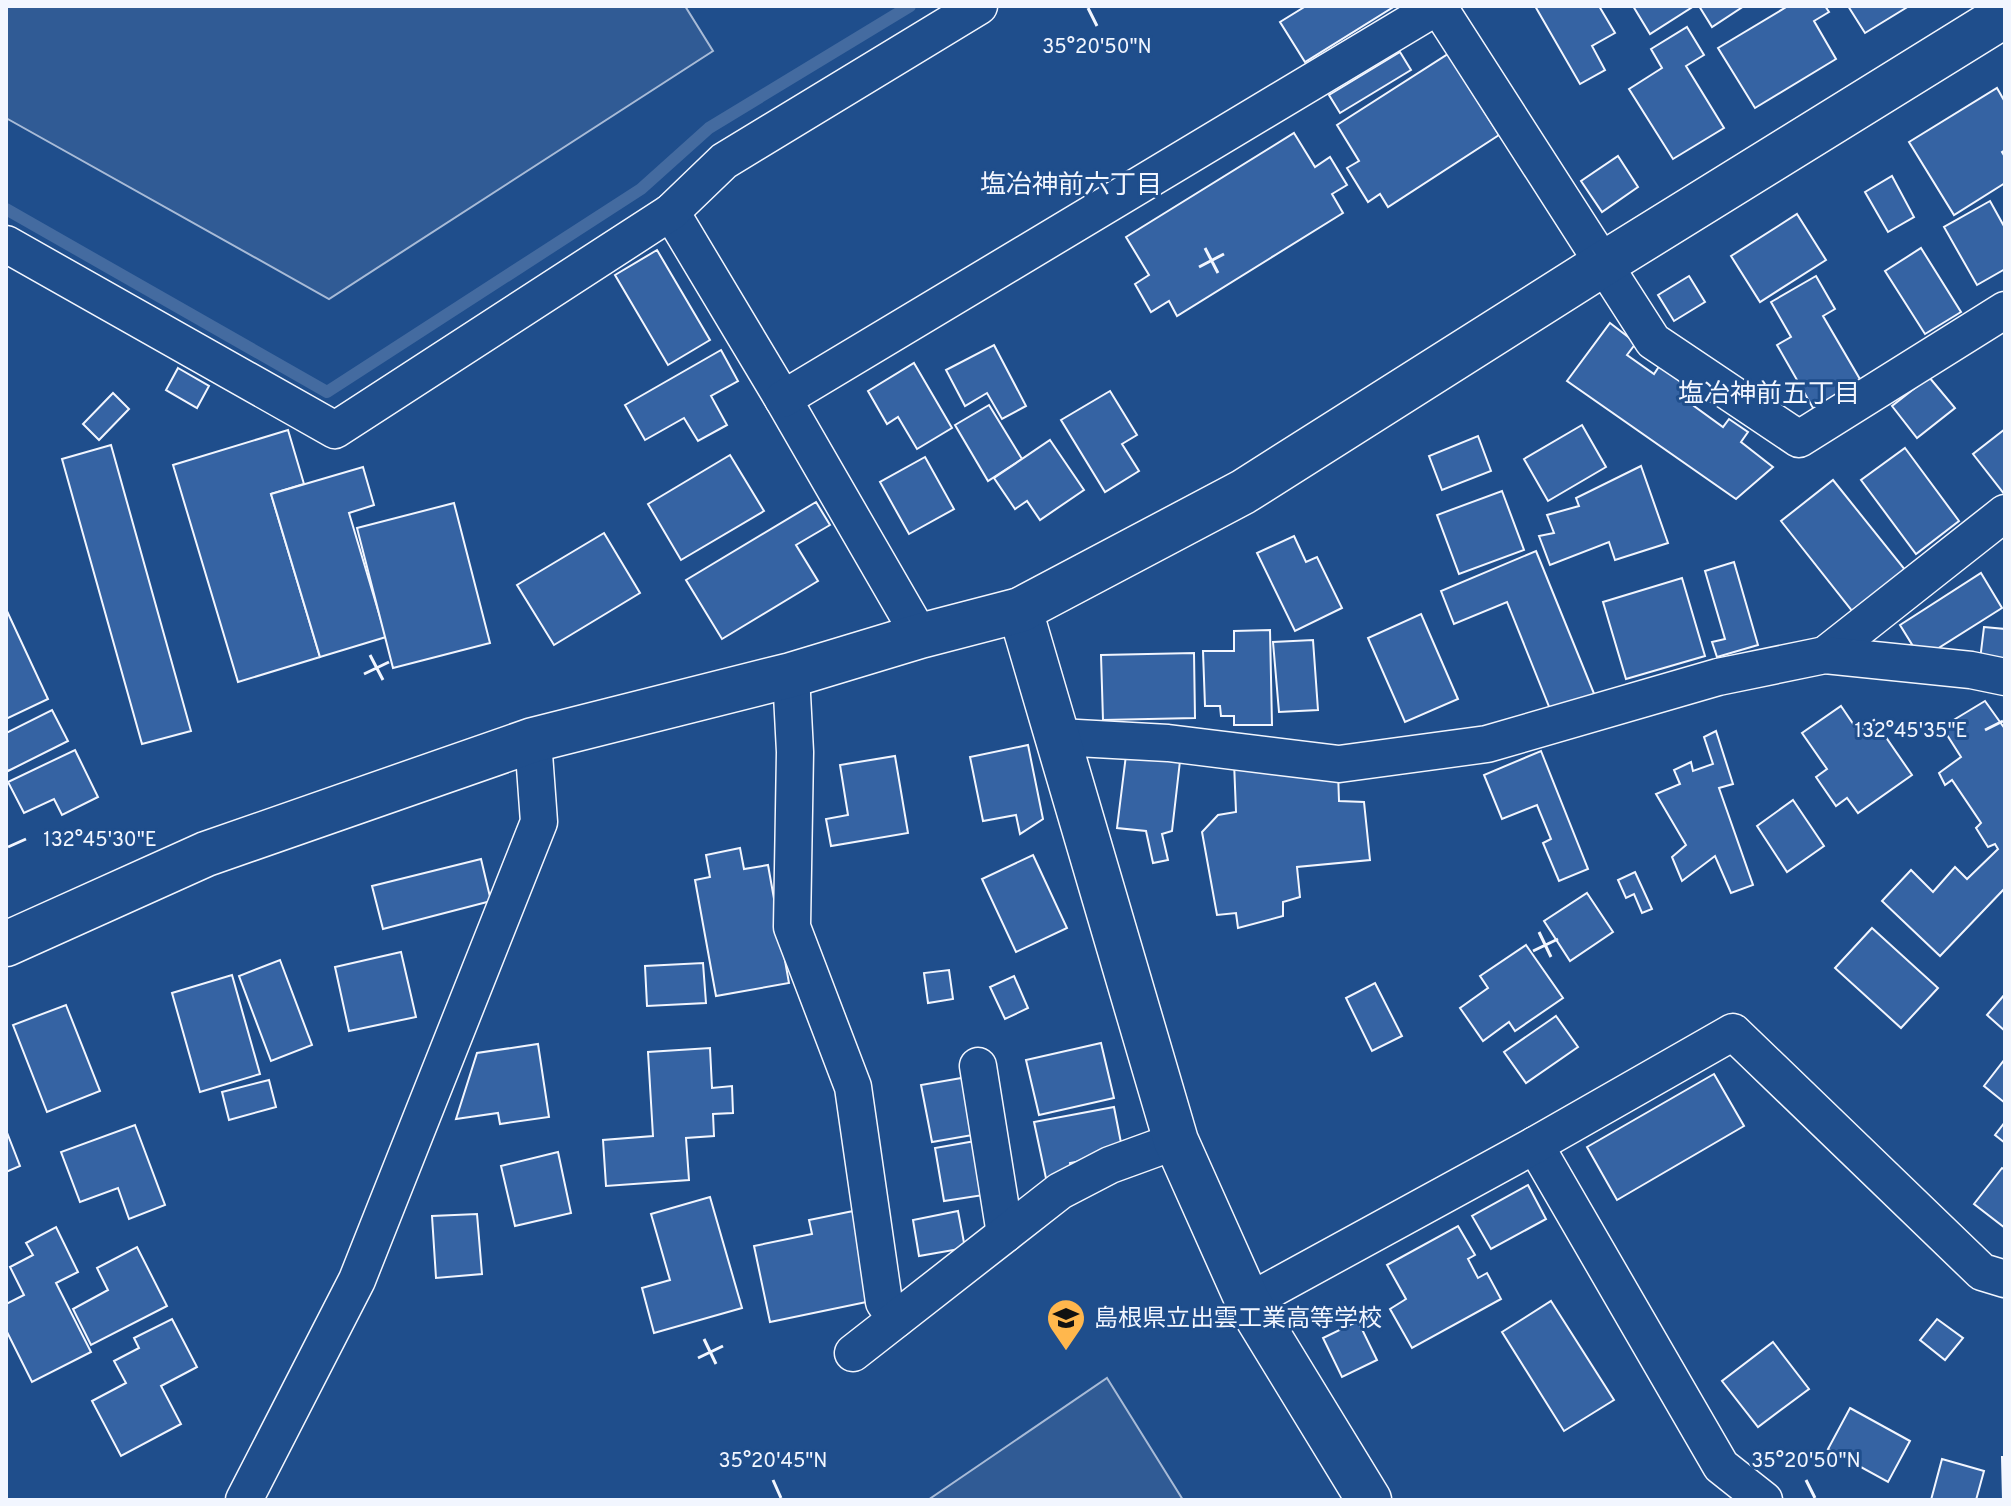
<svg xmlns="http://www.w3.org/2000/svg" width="2011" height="1506" font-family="Overpass,'Noto Sans JP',sans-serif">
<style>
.built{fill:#305b95;stroke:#a8bbd7;stroke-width:2}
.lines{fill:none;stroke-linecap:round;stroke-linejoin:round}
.stream{stroke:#446ba0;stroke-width:12}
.building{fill:#3563a3;stroke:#f2f6ff;stroke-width:2}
.street-casing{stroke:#f2f6ff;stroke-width:39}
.secondary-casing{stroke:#f2f6ff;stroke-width:47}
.street{stroke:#1f4e8c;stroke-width:36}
.secondary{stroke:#1f4e8c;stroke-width:44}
.ticks{fill:none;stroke:#f2f6ff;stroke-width:3}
.labels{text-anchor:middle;stroke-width:6;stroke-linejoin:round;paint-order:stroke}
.poi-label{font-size:24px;fill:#f2f6ff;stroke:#1f4e8c;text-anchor:start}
.neighbourhood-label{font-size:26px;fill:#f2f6ff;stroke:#1f4e8c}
.ticks-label{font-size:20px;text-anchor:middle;fill:#f2f6ff;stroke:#1f4e8c;stroke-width:6;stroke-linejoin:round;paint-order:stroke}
</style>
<rect width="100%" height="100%" fill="#1f4e8c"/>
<g class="built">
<polygon points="6,6 685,6 713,51 329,299 6,118"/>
<polygon points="1107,1378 1183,1500 928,1500"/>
</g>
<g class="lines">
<polyline class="stream" points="6,209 327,392 641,189 709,128 910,6"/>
</g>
<g class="building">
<polygon points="1306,6 1395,6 1305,62 1280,22"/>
<polygon points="1535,6 1599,6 1615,33 1592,46 1605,70 1580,84"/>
<polygon points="1633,6 1694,6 1650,34"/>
<polygon points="1699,6 1744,6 1712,27"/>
<polygon points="1788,6 1825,6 1829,12 1814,21 1836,59 1755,108 1718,48"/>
<polygon points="1848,6 1909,6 1865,33"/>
<polygon points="1687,27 1704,55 1686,66 1724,128 1673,159 1629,89 1662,68 1651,49"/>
<polygon points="1400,52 1411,70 1340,113 1329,95"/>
<polygon points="1448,54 1499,135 1388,207 1380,194 1368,202 1347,168 1359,161 1337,125"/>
<polygon points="1997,88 2005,102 2005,150 2002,152 2005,157 2005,183 1954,215 1909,142"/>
<polygon points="1294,133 1315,167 1330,157 1347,185 1332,194 1343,213 1177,316 1169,301 1151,312 1135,284 1149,275 1126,237"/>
<polygon points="1618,156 1638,187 1602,212 1581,181"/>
<polygon points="1892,176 1914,217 1888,232 1865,192"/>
<polygon points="1990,201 2005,228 2005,269 1977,285 1944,227"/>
<polygon points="1797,214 1826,260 1760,302 1731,256"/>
<polygon points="1921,248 1961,312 1925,334 1885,271"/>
<polygon points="657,250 710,340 668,365 615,275"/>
<polygon points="1689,276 1705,302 1674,321 1658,295"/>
<polygon points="1816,276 1835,309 1823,316 1861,381 1813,408 1777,345 1791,337 1771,302"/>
<polygon points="1610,323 1636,343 1627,355 1654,374 1660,365 1701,396 1694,406 1723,427 1729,419 1748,432 1741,442 1773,467 1736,499 1567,381"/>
<polygon points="994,345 1026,406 1002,419 987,393 965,406 946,370"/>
<polygon points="721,350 738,381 711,396 727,425 698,441 684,418 645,440 625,405"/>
<polygon points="914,363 952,428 917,449 898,417 887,424 868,391"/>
<polygon points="178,368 209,386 197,408 166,390"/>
<polygon points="1929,377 1955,408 1917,438 1892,406"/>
<polygon points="1110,391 1137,435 1122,444 1139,471 1105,492 1061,420"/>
<polygon points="113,393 129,409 99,440 83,424"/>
<polygon points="989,405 1022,459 988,481 955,425"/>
<polygon points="1582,425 1606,467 1548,501 1524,459"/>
<polygon points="2005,429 2005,495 1973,454"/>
<polygon points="288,430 304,484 271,494 320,657 238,682 173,465"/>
<polygon points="1478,436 1491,471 1442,490 1429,456"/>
<polygon points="1050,440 1084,490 1040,520 1027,501 1015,509 994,478"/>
<polygon points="111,445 191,731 142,744 62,459"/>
<polygon points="1905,448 1959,521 1916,554 1861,480"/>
<polygon points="730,455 764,511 681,560 648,504"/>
<polygon points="925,457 954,509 909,534 880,482"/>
<polygon points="1641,466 1668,543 1615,560 1609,542 1550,565 1539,536 1554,533 1547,515 1579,506 1576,498"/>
<polygon points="363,467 374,505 349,513 386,637 320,657 271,494"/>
<polygon points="1833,480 1906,571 1853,612 1781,521"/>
<polygon points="1502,491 1524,550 1459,574 1437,515"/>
<polygon points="816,502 830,525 796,545 818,581 722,639 686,580"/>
<polygon points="454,503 490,643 393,668 357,528"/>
<polygon points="604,533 640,593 554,645 517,585"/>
<polygon points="1294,536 1306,562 1317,557 1342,608 1295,631 1257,553"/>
<polygon points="1536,551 1595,696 1552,714 1507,602 1454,624 1441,591"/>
<polygon points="1734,562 1758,645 1717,657 1712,642 1725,639 1705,571"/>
<polygon points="1981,573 2002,608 1921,659 1900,625"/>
<polygon points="1682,578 1705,656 1626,679 1603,602"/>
<polygon points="6,609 48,699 6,719"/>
<polygon points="1421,614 1458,699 1405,722 1368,638"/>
<polygon points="1984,627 2005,629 2005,663 1980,660"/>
<polygon points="1270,630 1272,725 1234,725 1234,716 1221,716 1220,706 1205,706 1203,651 1234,651 1234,631"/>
<polygon points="1313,640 1318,710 1279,712 1273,642"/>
<polygon points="1194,653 1195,718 1103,720 1101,655"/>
<polygon points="1985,701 2005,729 2005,888 1940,956 1882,901 1911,870 1933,892 1955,867 1967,879 1998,849 1995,844 1988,847 1976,828 1981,823 1952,780 1945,785 1939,773 1961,757 1942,727"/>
<polygon points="1841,706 1858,731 1874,720 1912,775 1858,813 1847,798 1836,806 1816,777 1827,769 1802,733"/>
<polygon points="52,710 68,741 8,771 6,766 6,733"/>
<polygon points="1716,731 1733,784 1719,788 1753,885 1731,893 1715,856 1682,881 1672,857 1686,845 1656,794 1680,784 1674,770 1691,762 1693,771 1713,764 1704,737"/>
<polygon points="1028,745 1043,819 1020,834 1016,815 983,821 970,757"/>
<polygon points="75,750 98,797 62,815 54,799 24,813 8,782"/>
<polygon points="1541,751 1588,869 1559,881 1543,843 1551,839 1537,805 1502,819 1484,775"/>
<polygon points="1126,755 1180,761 1172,831 1162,834 1168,860 1153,863 1146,831 1117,828"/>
<polygon points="895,756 908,833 831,846 826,819 848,815 840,765"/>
<polygon points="1234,762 1338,771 1339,801 1364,802 1370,860 1297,867 1300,897 1283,902 1283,916 1238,928 1236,913 1217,915 1202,832 1218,815 1236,812"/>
<polygon points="1793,800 1824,846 1787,872 1757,826"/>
<polygon points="740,848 744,869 768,865 789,983 716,996 695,880 710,877 706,855"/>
<polygon points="1033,855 1067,928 1016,952 982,879"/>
<polygon points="481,859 491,901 383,929 372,886"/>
<polygon points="1635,872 1652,909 1642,913 1634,894 1626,898 1618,880"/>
<polygon points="1587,893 1613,932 1570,961 1544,921"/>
<polygon points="1872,928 1938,988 1901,1028 1835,968"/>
<polygon points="1526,945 1563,998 1515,1031 1509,1022 1483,1041 1460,1008 1488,988 1480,976"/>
<polygon points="401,952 416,1017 349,1031 335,967"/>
<polygon points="280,960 312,1045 271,1061 239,976"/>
<polygon points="703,963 706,1003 647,1006 645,966"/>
<polygon points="949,970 953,999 928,1003 924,973"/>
<polygon points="232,975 260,1074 200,1092 172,993"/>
<polygon points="1014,976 1028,1008 1005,1019 990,987"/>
<polygon points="1375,983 1402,1036 1372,1051 1346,998"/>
<polygon points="2005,994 2005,1031 1987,1015"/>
<polygon points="66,1005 100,1091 47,1112 13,1025"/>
<polygon points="1556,1016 1578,1047 1526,1083 1504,1052"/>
<polygon points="1101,1043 1114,1098 1039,1115 1026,1060"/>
<polygon points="538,1044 549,1117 500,1124 498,1113 456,1119 477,1053"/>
<polygon points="710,1048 712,1088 732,1086 733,1113 713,1114 714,1136 686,1138 689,1180 606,1186 603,1140 653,1136 648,1052"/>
<polygon points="2005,1059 2005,1103 1984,1086"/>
<polygon points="1714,1074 1744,1126 1617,1200 1587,1147"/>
<polygon points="973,1076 984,1133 932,1142 921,1085"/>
<polygon points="269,1080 276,1107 229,1120 222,1092"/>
<polygon points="1114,1107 1123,1153 1070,1163 1072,1178 1047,1183 1034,1122"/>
<polygon points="2005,1122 2005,1143 1995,1135"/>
<polygon points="135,1125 165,1205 129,1219 118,1188 80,1202 61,1152"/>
<polygon points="6,1130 20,1166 6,1172"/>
<polygon points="981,1140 990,1194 944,1201 935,1148"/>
<polygon points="558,1152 571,1213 515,1226 501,1166"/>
<polygon points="2002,1168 2005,1170 2005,1228 1974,1204"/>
<polygon points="1528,1185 1546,1219 1491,1249 1472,1216"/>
<polygon points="710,1197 742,1308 654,1333 642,1288 670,1280 651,1214"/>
<polygon points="863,1209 881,1299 770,1322 754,1246 812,1234 809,1220"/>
<polygon points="958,1211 965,1248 919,1256 913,1220"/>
<polygon points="477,1214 482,1274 436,1278 432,1216"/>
<polygon points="1458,1226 1475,1255 1468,1259 1478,1278 1487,1273 1501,1299 1412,1348 1390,1309 1406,1299 1387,1265"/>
<polygon points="56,1227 78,1272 56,1283 91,1352 32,1382 6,1330 6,1304 24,1295 10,1267 33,1255 26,1243"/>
<polygon points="137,1247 167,1306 91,1345 73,1309 108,1290 97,1268"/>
<polygon points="1551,1301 1614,1400 1564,1431 1502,1332"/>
<polygon points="172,1319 197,1367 161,1386 181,1424 121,1456 92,1401 126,1383 114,1361 139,1348 134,1338"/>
<polygon points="1937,1319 1963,1338 1945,1360 1920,1340"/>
<polygon points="1358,1321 1377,1360 1342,1377 1323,1338"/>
<polygon points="1773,1342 1809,1389 1758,1427 1722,1381"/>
<polygon points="1850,1408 1910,1441 1888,1482 1828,1449"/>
<polygon points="2002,1457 2005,1457 2005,1500 2003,1500"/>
<polygon points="1942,1459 1984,1471 1976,1500 1931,1500"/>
</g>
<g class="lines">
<defs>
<g id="street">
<polyline points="671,212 783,399 920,636"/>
<polyline points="6,244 335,430 671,212 724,161 979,6"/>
<polyline points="783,399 1438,6 1653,341 1799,439 2005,310"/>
<polyline points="1825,655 2005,513"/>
<polyline points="791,675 795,752 792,927 853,1087 884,1302 896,1319"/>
<polyline points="1059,737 1168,743 1339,764 1487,744 1718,677 1825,655 1971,670 2005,677"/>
<polyline points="978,1066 1005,1234"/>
<polyline points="1535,1145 1721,1466 1764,1500"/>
<polyline points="1248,1302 1535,1145 1733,1032 1982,1272 2005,1279"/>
<polyline points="853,1353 1060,1191 1110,1165 1176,1141"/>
<polyline points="244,1500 357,1280 539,822 533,740"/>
</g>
<g id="secondary">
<polyline points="1020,610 1176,1141 1248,1302 1369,1500"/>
<polyline points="6,944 206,854 533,740 791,675 920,636 1020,610 1243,492 1603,264 2005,15"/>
</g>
</defs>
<use href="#street" class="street-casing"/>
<use href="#secondary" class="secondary-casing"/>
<use href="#street" class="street"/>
<use href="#secondary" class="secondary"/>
</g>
<path class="ticks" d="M1088,8L1097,26M1205,248L1218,273M1199,267L1224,254M370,655L383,680M364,674L389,662M1985,730L2003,721M8,847L26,839M1539,932L1551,957M1533,951L1558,939M704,1339L716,1364M698,1358L723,1346M773,1480L781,1498M1806,1480L1815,1498"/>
<defs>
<symbol id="school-pin" viewBox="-11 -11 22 30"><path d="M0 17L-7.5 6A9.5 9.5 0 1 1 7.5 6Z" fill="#ffb74d" stroke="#1f4e8c"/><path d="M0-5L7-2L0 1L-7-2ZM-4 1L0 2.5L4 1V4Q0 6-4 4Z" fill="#111"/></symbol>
</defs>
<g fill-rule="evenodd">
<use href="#school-pin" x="1044" y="1296" width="44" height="60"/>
</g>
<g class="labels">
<g class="poi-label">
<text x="1094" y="1326">島根県立出雲工業高等学校</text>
</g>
<g class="neighbourhood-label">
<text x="1071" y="193">塩冶神前六丁目</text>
<text x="1769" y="402">塩冶神前五丁目</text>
</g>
</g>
<g class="ticks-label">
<text x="1097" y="53">35°20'50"N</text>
<text x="1911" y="737">132°45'35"E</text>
<text x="100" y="846">132°45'30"E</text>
<text x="773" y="1467">35°20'45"N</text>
<text x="1806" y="1467">35°20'50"N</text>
</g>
<rect width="2011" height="1506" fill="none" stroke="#f2f6ff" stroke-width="16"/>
</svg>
